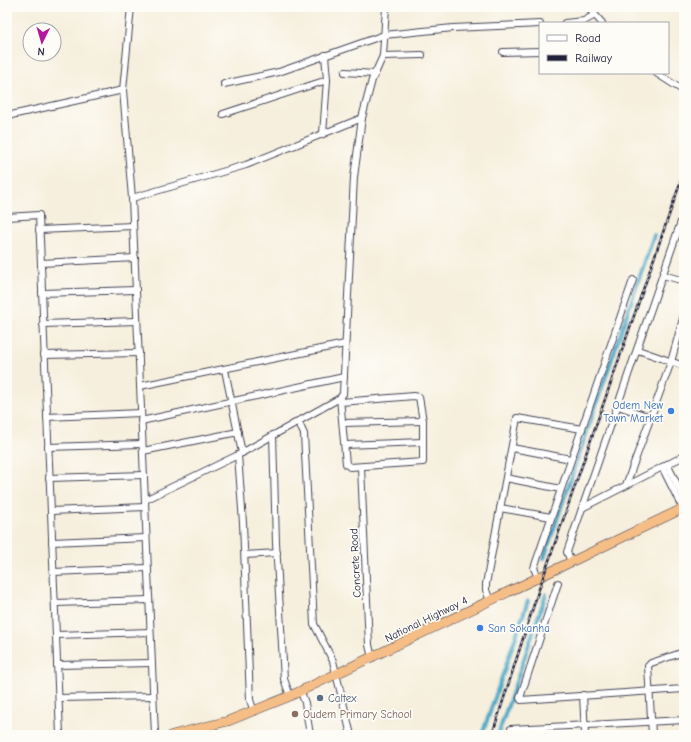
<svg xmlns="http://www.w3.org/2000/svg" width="691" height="742" font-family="'Comic Neue',sans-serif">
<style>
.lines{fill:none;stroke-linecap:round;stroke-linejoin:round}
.canal{stroke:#47a7c6;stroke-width:4}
.minor-casing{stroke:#424153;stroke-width:8}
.highway-casing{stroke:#424153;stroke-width:10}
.minor{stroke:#fff;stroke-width:6}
.highway{stroke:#f6be87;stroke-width:9}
.rail-casing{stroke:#22223b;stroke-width:2.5}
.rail{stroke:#fdfcf7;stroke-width:1;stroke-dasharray:3;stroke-linecap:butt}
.shop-dot{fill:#3f7fe0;stroke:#fdfcf7;stroke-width:1.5}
.service-dot{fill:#5c6f8a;stroke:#fdfcf7;stroke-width:1.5}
.education-dot{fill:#8d6e63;stroke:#fdfcf7;stroke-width:1.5}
.labels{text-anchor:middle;stroke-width:3.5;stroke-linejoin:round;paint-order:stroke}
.shop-label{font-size:11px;fill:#366cbe;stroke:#fdfcf7;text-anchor:end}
.street-label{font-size:11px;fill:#22223b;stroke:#fdfcf7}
.service-label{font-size:11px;fill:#4e5e75;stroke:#fdfcf7;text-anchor:start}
.education-label{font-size:11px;fill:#785e54;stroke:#fdfcf7;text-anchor:start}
</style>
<rect width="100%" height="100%" fill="#fdfcf7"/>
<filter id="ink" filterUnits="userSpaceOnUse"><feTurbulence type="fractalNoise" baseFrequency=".025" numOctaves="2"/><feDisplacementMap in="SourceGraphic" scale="8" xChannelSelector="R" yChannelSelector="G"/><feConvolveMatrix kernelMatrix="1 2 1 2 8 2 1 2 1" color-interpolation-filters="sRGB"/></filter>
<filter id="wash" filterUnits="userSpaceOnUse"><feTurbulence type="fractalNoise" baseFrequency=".012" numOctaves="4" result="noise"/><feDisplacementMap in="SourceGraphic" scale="16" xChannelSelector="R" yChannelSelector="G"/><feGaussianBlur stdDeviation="0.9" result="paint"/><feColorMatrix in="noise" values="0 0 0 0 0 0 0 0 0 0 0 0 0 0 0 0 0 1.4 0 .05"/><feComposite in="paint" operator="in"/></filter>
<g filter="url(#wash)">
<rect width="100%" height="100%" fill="#f6efdd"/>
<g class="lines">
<g class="canal">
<polyline points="544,558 654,235"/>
<polyline points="482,735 528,601"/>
<polyline points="498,735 546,594"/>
</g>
</g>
</g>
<g filter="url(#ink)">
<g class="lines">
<defs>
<g id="minor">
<polyline points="131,7 123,90 132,198 155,735"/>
<polyline points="588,7 602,23"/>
<polyline points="565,23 584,21 595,15"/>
<polyline points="503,52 540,51"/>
<polyline points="383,56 422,55"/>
<polyline points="345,72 375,74"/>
<polyline points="656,73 684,91"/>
<polyline points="224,84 279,72 384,35 453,28 540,24"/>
<polyline points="223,114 327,80"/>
<polyline points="7,116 123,90"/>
<polyline points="323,134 327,80 325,55"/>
<polyline points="132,198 246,165 362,118"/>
<polyline points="7,217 39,215 60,735"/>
<polyline points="39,230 133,226"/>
<polyline points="41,263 135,258"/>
<polyline points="663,275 684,281"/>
<polyline points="42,293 136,290"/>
<polyline points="43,324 137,321"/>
<polyline points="638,350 684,366"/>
<polyline points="44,355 139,353"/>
<polyline points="225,370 242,453"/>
<polyline points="140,386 345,344"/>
<polyline points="340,398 346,464 350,467 423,462 423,421 419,397 414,396 341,402"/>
<polyline points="618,406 650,417"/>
<polyline points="47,417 141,413"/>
<polyline points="141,421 344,377"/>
<polyline points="298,421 304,434 314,624 333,661 351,735"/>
<polyline points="343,423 423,421"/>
<polyline points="273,435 276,543 284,679 290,696"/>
<polyline points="345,445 423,442"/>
<polyline points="48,447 142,444"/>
<polyline points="512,448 571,459"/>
<polyline points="143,451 238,432"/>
<polyline points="238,455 243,523 250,700 254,712"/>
<polyline points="667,464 684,498"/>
<polyline points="361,467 369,645 372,658"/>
<polyline points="662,467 683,509"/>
<polyline points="49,478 144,475"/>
<polyline points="506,478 561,489"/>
<polyline points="626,485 671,362 684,315"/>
<polyline points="145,500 238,455 340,398 343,394 354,177 362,118 372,80 383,56 386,7"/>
<polyline points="584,507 684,456"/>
<polyline points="500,508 551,517"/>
<polyline points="51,511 145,507"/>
<polyline points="52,542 146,538"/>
<polyline points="245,555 277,553"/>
<polyline points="571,562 567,552 684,213"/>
<polyline points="53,572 147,568"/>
<polyline points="538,578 534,568 633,280"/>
<polyline points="558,583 520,698 521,700 684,689"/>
<polyline points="490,601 486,590 486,584 517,418 582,429"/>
<polyline points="55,603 149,600"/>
<polyline points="56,635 150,632"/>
<polyline points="57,665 151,663"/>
<polyline points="301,692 305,703 310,735"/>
<polyline points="583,695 585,735"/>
<polyline points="59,698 153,696"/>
<polyline points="511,729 684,720"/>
<polyline points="652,735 648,666 651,663 684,652"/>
</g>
<polyline id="highway" points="172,735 228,721 290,696 684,508"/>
</defs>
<use href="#minor" class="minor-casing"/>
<use href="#highway" class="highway-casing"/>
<use href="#minor" class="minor"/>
<use href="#highway" class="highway"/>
<defs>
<polyline id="rail" points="492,735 538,592 684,172"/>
</defs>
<use href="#rail" class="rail-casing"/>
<use href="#rail" class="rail"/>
</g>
</g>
<g class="shop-dot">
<circle cx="671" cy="411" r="4"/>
<circle cx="480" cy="628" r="4"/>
</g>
<circle class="service-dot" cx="320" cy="698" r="4"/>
<circle class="education-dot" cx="295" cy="714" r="4"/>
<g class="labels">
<g class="shop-label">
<text x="663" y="409">Odem New<tspan x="663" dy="13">Town Market</tspan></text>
<text x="488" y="632" text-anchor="start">San Sokanha</text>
</g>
<g class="street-label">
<text transform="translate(355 563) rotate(-93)" y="4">Concrete Road</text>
<text transform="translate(426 619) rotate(-26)" y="4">National Highway 4</text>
</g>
<g class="service-label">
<text x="328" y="702">Caltex</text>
</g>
<g class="education-label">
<text x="303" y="718">Oudem Primary School</text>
</g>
</g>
<rect width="691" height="742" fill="none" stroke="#fdfcf7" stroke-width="24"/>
<rect x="539" y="22" width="130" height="52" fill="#fdfcf7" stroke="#a5a5ac"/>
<rect x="547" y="35" width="20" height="6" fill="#ffffff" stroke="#a5a5ac"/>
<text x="575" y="42" font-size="12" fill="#22223b">Road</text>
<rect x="547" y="55" width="20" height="6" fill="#22223b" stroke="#a5a5ac"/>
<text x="575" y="62" font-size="12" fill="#22223b">Railway</text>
<g transform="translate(42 42) rotate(185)"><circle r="19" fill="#fdfcf7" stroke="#a5a5ac"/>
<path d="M0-3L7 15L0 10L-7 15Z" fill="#b5179e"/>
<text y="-6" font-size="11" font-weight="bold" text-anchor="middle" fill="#22223b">N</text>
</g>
</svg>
